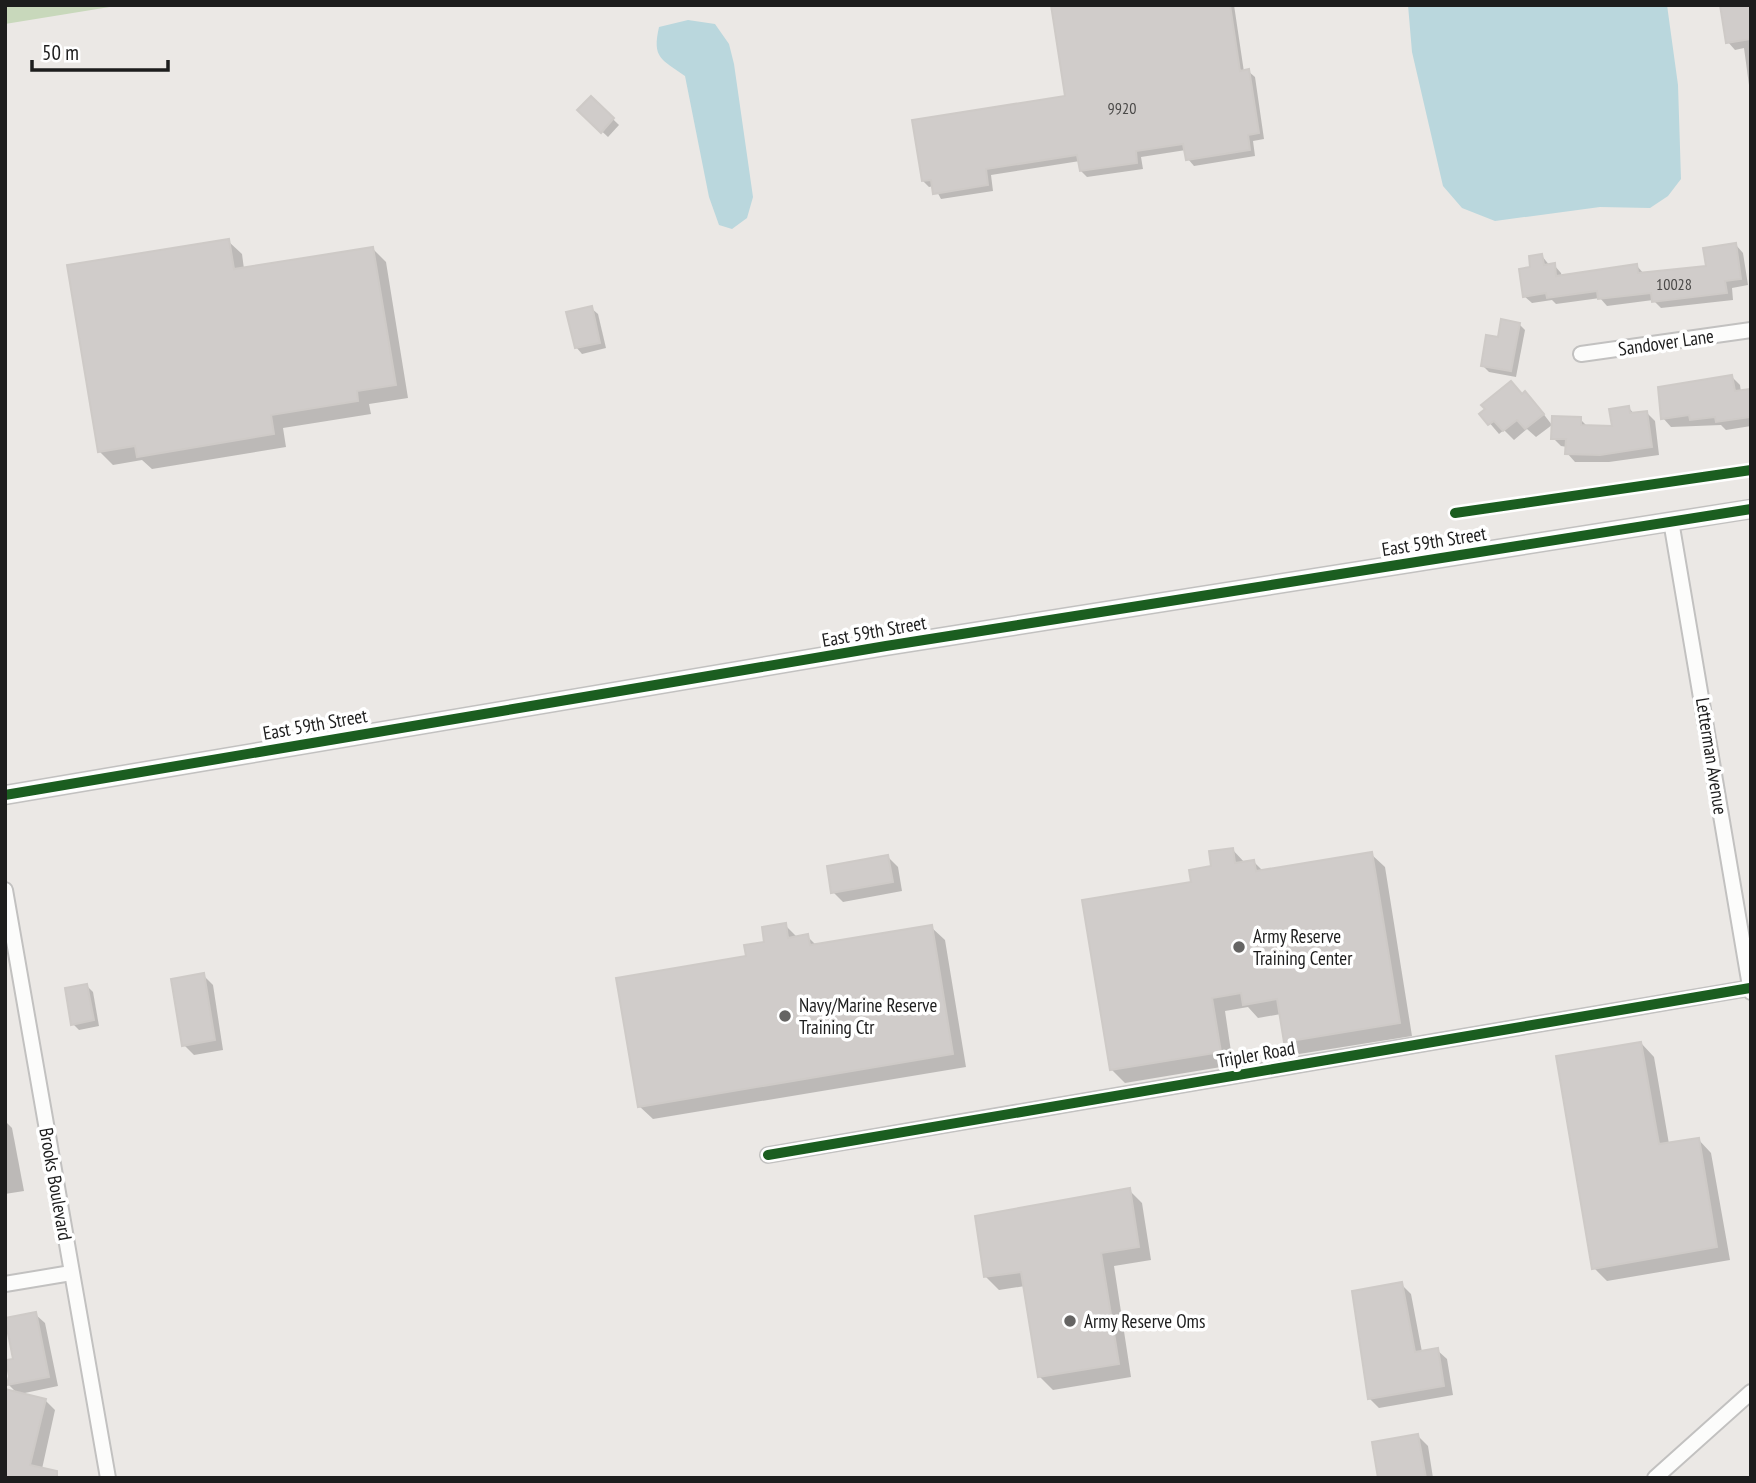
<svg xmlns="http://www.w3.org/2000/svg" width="1756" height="1483" font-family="'PT Sans Narrow',sans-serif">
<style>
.forest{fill:#c8d8bb}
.water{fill:#bad7dd}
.shadow{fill:#0003}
.building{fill:#d0ccca;stroke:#cecac7;stroke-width:2}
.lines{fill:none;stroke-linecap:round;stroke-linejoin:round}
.minor-casing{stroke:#c2c1c0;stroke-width:18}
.tertiary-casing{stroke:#c2c1c0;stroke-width:21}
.minor{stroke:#fcfcfb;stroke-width:14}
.tertiary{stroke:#fcfcfb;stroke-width:18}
.cycleway-casing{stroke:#fff;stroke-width:15}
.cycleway{stroke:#1b5e20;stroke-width:10}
.poi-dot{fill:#656463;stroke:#fff;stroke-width:2.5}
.labels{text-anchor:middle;stroke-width:7;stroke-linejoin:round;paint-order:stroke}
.number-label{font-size:16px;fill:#4a4948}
.street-label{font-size:19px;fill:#1d1d1d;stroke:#fff}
.poi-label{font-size:19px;fill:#1d1d1d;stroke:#fff;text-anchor:start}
</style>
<rect width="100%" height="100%" fill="#ebe8e5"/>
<polygon class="forest" points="5,5 122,5 5,24"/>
<g class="water">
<polygon points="1408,5 1667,5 1678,85 1681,179 1668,196 1650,208 1600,207 1495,221 1462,208 1443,186 1412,52"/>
<path d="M688,20L715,24L729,44L734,64L753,197L747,218L732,229L719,225L709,197L685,76C661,59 652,58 659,27Z"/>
</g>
<g class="shadow">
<polygon points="1053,5 1234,5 1244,72 1248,71 1255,77 1264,139 1253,141 1255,156 1194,166 1188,159 1186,150 1141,157 1143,169 1087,177 1081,171 1080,161 991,175 993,191 941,199 934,186 929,187 923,181 1067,98"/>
<polygon points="1751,5 1751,100 1744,48 1735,50 1728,42"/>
<polygon points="591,98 619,125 608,137 579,110"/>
<polygon points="228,241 242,254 244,269 372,248 386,262 408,398 369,404 371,414 283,428 286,447 152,469 142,460 113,465 99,451"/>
<polygon points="1736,245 1743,253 1748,285 1732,288 1733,300 1661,308 1653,300 1607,306 1600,298 1556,304 1552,300 1532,303 1524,296 1532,268 1542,256 1550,266 1554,265 1561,273 1562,277 1637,266 1644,274 1708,267"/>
<polygon points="591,308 598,314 606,348 582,354 576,347"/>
<polygon points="1519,324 1525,330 1516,377 1489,372 1482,365 1499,339"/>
<polygon points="1732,377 1740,385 1741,392 1751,390 1751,426 1726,430 1721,425 1671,427 1663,418"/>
<polygon points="1523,395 1535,403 1552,425 1536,437 1527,429 1514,440 1504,430 1499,434 1482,414"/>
<polygon points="1629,408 1635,415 1647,413 1655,421 1659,455 1609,462 1575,462 1567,453 1567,447 1561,446 1553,438 1580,419 1588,427 1614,428"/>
<polygon points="1232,849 1245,863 1253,861 1263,871 1371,854 1385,867 1412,1036 1299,1054 1286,1041 1281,1014 1258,1018 1248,1007 1225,1011 1233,1065 1125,1083 1112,1070 1193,883"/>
<polygon points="888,857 898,867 902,891 843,902 833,892"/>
<polygon points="785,925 798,938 807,936 817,946 931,927 945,940 966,1067 653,1119 639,1106 748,957"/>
<polygon points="203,975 213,985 223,1050 194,1055 184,1045"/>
<polygon points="87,986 93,992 99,1026 79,1030 73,1024"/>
<polygon points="1641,1043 1654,1057 1669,1144 1698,1139 1711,1153 1730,1260 1607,1281 1594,1268"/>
<polygon points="5,1121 12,1128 24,1191 5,1194"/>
<polygon points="1129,1190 1142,1203 1151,1260 1114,1266 1131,1377 1053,1390 1039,1376 1025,1286 999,1290 986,1277"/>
<polygon points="1401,1284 1411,1294 1422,1352 1437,1350 1447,1359 1453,1395 1379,1408 1370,1399"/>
<polygon points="35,1314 45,1323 58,1386 20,1394 45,1400 55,1410 40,1478 5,1478 18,1394 9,1385 15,1360"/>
<polygon points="1418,1436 1428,1446 1433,1478 1380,1478"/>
</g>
<g class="building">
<polygon points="1051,5 1230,5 1240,71 1249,69 1259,133 1248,135 1250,150 1186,160 1183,144 1136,151 1137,163 1080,171 1077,155 986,169 988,185 933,194 931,180 922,181 912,120 1065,96"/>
<polygon points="1720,5 1751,5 1751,39 1726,43"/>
<polygon points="591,96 614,118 601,133 577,110"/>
<polygon points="229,239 234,269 373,247 396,385 357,391 358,401 271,415 274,434 137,457 135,446 98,452 67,265"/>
<polygon points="1736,243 1741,279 1725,281 1727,293 1652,302 1651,293 1598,299 1597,291 1547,298 1546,293 1523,297 1519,269 1530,267 1529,256 1542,254 1544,265 1555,263 1556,276 1637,264 1638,273 1706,266 1703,248"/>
<polygon points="592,306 600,343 575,348 566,312"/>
<polygon points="1501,319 1520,323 1511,371 1481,366 1486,335 1498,337"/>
<polygon points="1732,375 1735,391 1751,389 1751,417 1716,422 1715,417 1690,420 1689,415 1661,419 1658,387"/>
<polygon points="1511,381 1522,394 1525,391 1544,414 1525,429 1517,420 1503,431 1494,421 1488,425 1479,414 1485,409 1481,405"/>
<polygon points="1629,406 1630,413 1647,411 1652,447 1600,455 1565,454 1566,439 1551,439 1552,416 1581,417 1581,425 1612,426 1609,409"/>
<polygon points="1233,848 1235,863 1254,860 1256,871 1372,852 1400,1023 1284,1042 1277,999 1243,1005 1241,993 1212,998 1221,1052 1110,1070 1082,900 1191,882 1189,870 1211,866 1209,851"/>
<polygon points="888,855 893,882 831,893 827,866"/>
<polygon points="786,923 788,938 808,934 810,945 932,925 953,1054 638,1107 616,978 746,956 744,945 764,942 762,927"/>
<polygon points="204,973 215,1040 182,1046 171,979"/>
<polygon points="87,984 94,1020 71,1025 65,988"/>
<polygon points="1641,1042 1659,1144 1699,1138 1717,1247 1592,1269 1556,1056"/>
<polygon points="1130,1188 1139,1247 1101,1253 1119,1364 1038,1377 1021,1272 984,1277 975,1216"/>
<polygon points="1402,1282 1415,1352 1438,1348 1444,1386 1368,1399 1352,1291"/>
<polygon points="36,1312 49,1377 7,1385 9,1376 6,1360 13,1359 5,1318"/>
<polygon points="5,1389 46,1399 30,1465 57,1471 57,1478 5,1478"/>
<polygon points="1418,1434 1426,1478 1378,1478 1372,1442"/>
</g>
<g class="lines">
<defs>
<g id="minor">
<polyline points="1581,354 1751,330"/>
<polyline points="1671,521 1751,992"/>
<polyline points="5,890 108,1478"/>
<polyline points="768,1155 1750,988"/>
<polyline points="5,1284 71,1273"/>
<polyline points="1655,1478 1751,1392"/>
</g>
<polyline id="tertiary" points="5,795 886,646 1751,509"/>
</defs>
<use href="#minor" class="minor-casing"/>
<use href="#tertiary" class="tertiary-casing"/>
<use href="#minor" class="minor"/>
<use href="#tertiary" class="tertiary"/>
<defs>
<g id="cycleway">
<polyline points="1455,513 1751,470"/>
<polyline points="5,795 886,646 1751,509"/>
<polyline points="768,1155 1750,988"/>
</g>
</defs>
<use href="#cycleway" class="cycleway-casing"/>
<use href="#cycleway" class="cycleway"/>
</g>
<g class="poi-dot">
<circle cx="1239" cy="947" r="7"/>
<circle cx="785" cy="1016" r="7"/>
<circle cx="1070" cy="1321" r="7"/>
</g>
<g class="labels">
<g class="number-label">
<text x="1122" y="114">9920</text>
<text x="1674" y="290">10028</text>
</g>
<g class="street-label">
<text transform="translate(1666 342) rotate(-8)" y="7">Sandover Lane</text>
<text transform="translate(1434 541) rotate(-9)" y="7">East 59th Street</text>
<text transform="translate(874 631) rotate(-10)" y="7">East 59th Street</text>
<text transform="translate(315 724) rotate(-10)" y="7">East 59th Street</text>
<text transform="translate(1712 756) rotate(81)" y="7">Letterman Avenue</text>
<text transform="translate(1256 1054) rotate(-10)" y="7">Tripler Road</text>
<text transform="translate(56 1184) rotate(80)" y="7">Brooks Boulevard</text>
</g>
<g class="poi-label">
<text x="1253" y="943">Army Reserve<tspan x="1253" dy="22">Training Center</tspan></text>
<text x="799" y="1012">Navy/Marine Reserve<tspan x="799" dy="22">Training Ctr</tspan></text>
<text x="1084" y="1328">Army Reserve Oms</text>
</g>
</g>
<rect width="1756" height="1483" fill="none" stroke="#1d1d1d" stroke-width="14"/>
<path d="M32 60v10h136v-10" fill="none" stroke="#1d1d1d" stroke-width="3.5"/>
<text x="42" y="60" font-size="21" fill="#1d1d1d" stroke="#ffffff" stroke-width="5" paint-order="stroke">50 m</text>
</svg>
